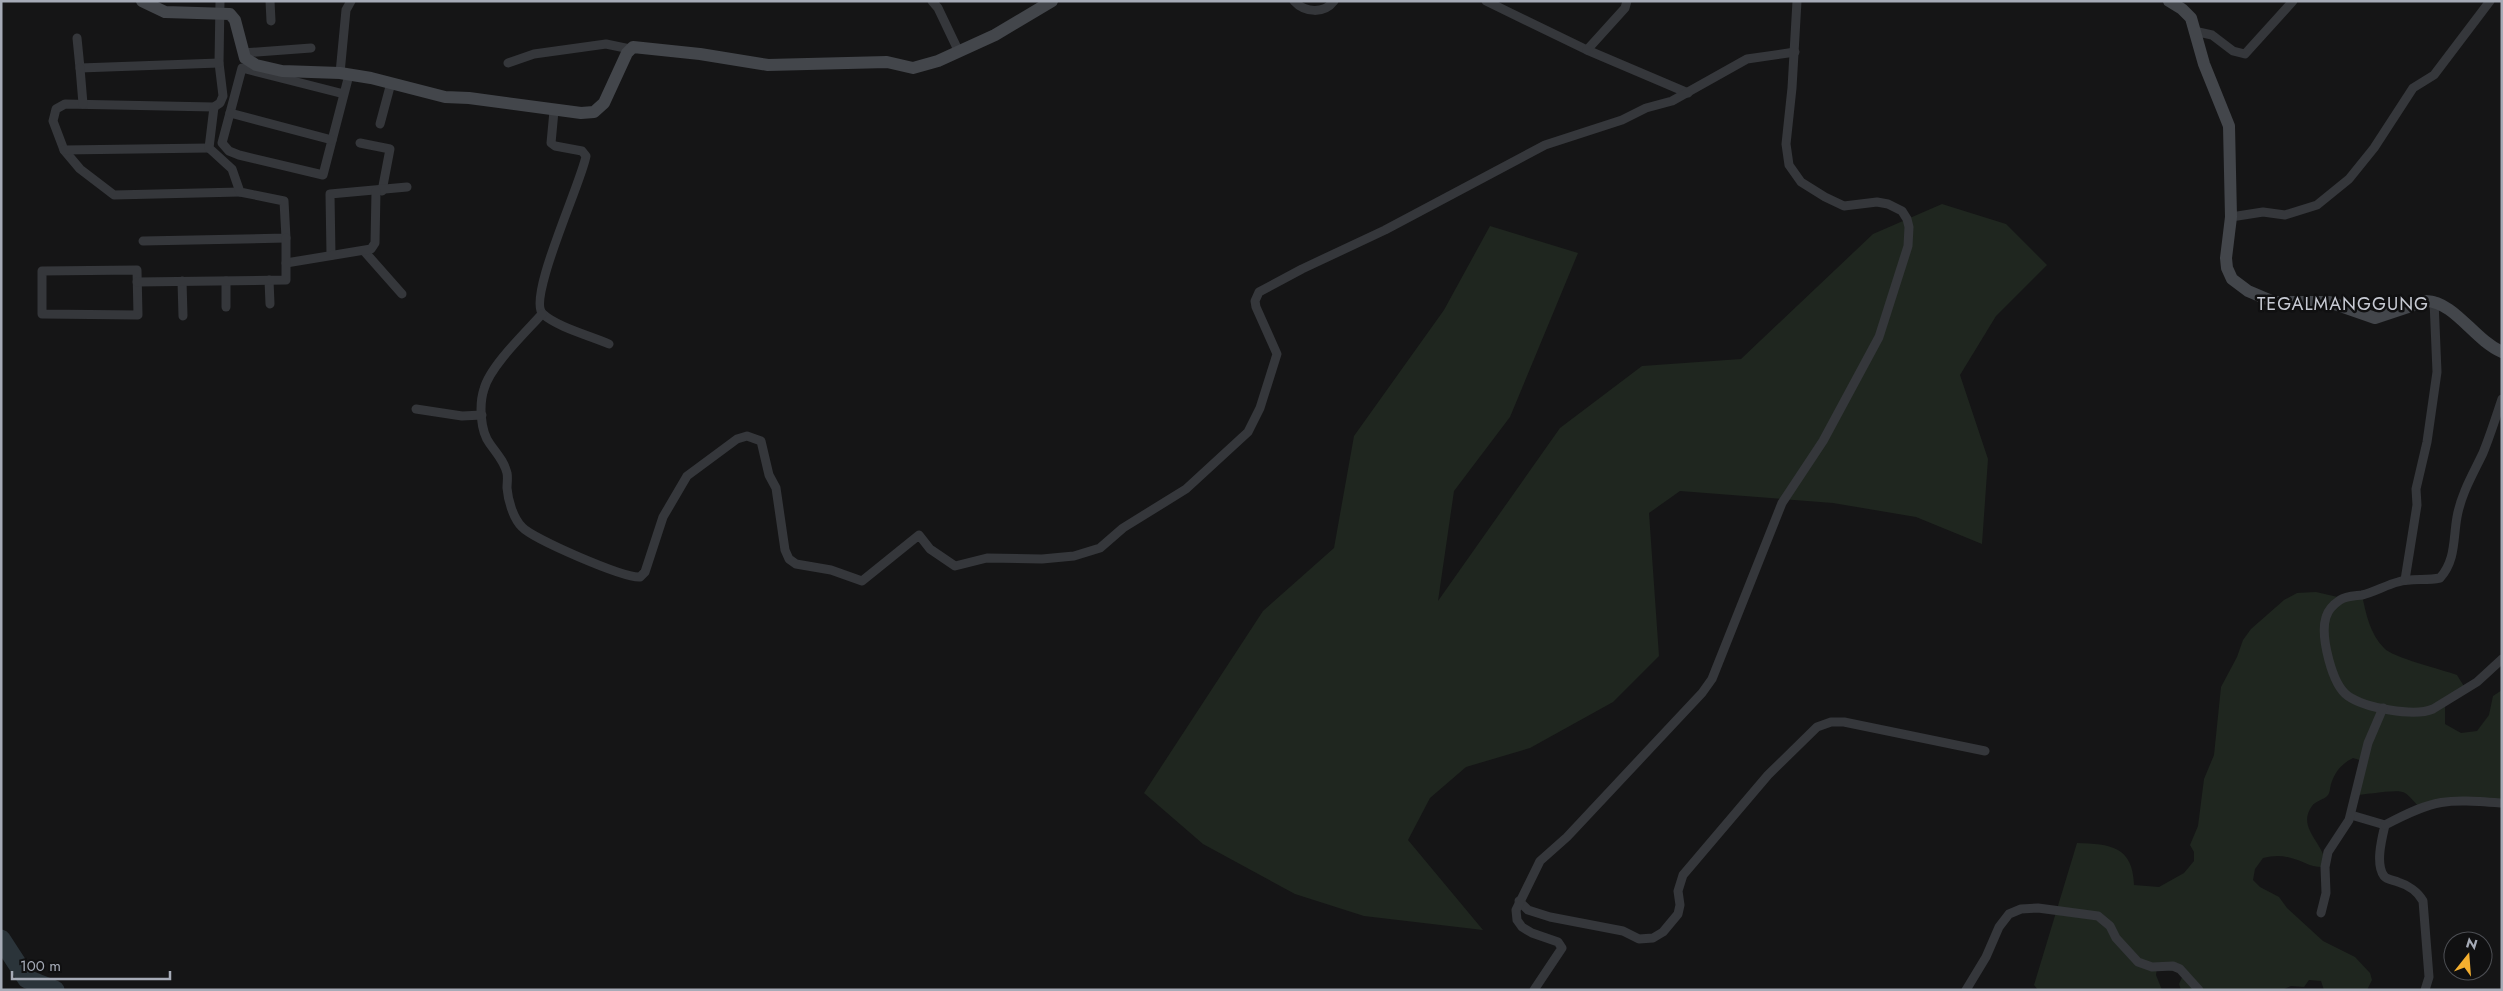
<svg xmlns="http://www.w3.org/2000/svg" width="2503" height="991" font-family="Jost,sans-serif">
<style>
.green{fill:#1f261f}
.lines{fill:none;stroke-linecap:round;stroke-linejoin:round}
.river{stroke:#2b343a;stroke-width:19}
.street{stroke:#35373b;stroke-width:9}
.secondary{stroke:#43464b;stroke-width:12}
.labels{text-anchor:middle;stroke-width:5;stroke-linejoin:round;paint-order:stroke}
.quarter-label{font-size:18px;letter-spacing:1px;fill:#c7cad3;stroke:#101011}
</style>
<rect width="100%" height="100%" fill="#151516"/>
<g class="green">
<polygon points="1942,204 2006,224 2047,265 1996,316 1960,375 1988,459 1982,544 1916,517 1833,503 1680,491 1649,513 1659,656 1613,702 1530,748 1466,767 1430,798 1408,840 1483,930 1364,916 1295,894 1203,844 1144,793 1263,611 1334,548 1354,436 1444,310 1490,226 1578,253 1510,417 1454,491 1438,601 1560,428 1642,366 1741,359 1873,234"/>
<path d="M2316,592L2342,598L2362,595C2366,614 2370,634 2384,648C2393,658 2441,669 2457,675L2465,688L2445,699V724L2461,733L2477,731L2489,715L2493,696L2502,690V803L2458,800L2419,807C2415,803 2410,796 2405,793C2399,788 2366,795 2354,795L2363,761L2353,758C2341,764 2335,772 2331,784C2330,787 2330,793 2328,795C2324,800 2315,801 2312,806C2295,829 2328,845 2325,867C2310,868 2304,861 2291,858C2281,855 2272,856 2263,858L2255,869L2253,880L2260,887L2279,897L2287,908L2323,941L2355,957L2370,973L2372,980L2367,990H2324L2321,981L2309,980L2304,987L2291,986L2282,990H2203L2192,976L2186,973L2201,990H2181L2179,984L2184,973L2157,968L2156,975L2162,990H2038L2034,985L2077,843C2110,844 2133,846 2134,885L2159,887L2184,873L2194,861V852L2190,845L2198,826L2204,779L2214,755L2221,687L2237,657L2243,640L2251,629L2284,600L2297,593Z"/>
</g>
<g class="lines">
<polyline class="river" points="1,939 27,979 55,990"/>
<g class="street">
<polyline points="220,1 219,63 223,96 220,103 214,107 65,104 56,109 53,121 64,150 80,169 114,195 240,192"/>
<polyline points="270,1 271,21"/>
<polyline points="932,1 938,8 958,50"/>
<path d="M1294,1C1305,13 1324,14 1334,1"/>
<polyline points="1486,1 1587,50 1688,93"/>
<polyline points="2194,31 2212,35 2233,51 2245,54 2293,1"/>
<polyline points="77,38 80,68 219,63"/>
<polyline points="1587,50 1625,8 1627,1"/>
<polyline points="243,53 311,48"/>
<polyline points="508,63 534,54 606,44 630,49"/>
<polyline points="80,68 83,104"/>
<polyline points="340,73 346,10 351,1"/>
<polyline points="344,94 242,68 222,143 229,151 239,155 323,175 349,75"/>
<path d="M554,111L551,143L555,146L582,151L586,156C582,181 526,300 543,314C557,327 591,336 609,344"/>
<polyline points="230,113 332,140"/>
<polyline points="380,124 391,83"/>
<polyline points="360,143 390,149 382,191"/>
<polyline points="64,150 209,148"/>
<polyline points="2231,217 2263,212 2285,215 2317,205 2349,179 2374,148 2413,88 2434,75 2490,1"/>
<polyline points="143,241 286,238 284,201 240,192 232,169 209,148 214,107"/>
<polyline points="364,251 402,294"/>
<polyline points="331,255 330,194 407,187"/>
<polyline points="286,263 371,249 375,243 376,191"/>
<polygon points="137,270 138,315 42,314 42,271"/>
<polyline points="269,280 270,304"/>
<polyline points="182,281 183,316"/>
<polyline points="226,281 226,307"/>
<polyline points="137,282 286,280 286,238"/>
<path d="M542,314C526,332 490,366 484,389C479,404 480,431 490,444C497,454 504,461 507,473C508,478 507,483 507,488C508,500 513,518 522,527C533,539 623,578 640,577L645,572L663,517L687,476L737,439L747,436L761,441L769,475L776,488L785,550L789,559L796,564L831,570L862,581L919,535L930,549L955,566L987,558L1042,559L1074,556L1100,548L1123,528L1186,489L1248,432L1260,408L1277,354L1256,307L1255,301L1259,292L1302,269L1385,230L1545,145L1622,120L1646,108L1672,101L1747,59L1795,52"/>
<path d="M2502,399C2496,417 2490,436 2483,453C2473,474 2461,494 2457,517C2453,539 2456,560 2440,578C2426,581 2411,578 2398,582C2386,585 2375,592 2362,595C2355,596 2346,596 2340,600C2334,604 2328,610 2326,617C2320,636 2332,685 2348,696C2365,708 2414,717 2433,709L2477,682L2502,659"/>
<polyline points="416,409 462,416 482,415"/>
<polyline points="2405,580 2417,505 2416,489 2427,442 2437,372 2434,301"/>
<path d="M2351,815L2385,825C2382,838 2375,864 2384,876C2387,880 2394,880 2398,882C2408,885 2418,892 2423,901L2429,977L2425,990"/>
<path d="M2385,825C2436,798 2446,799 2502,803"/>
<polyline points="1519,901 1528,910 1550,917 1623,931 1639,939 1653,938 1663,932 1678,914 1680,905 1678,891 1683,875 1768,775 1817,727 1831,722 1844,722 1985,751"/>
<polyline points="2321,913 2326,893 2325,867 2328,852 2349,820 2368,743 2383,708"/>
<polyline points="1534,990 1562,948 1558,942 1532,933 1522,927 1517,920 1516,910 1540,861 1567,837 1702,693 1712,679 1782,503 1823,441 1879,337 1908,246 1909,227 1907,219 1902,211 1888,204 1877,202 1844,206 1825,197 1801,182 1789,165 1786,144 1792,88 1797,1"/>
<polyline points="1966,990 1986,957 1999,927 2009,914 2021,909 2038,908 2098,916 2110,926 2116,938 2138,962 2152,967 2173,966 2180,969 2199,990"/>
</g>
<g class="secondary">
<polyline points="142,1 165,12 230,14 235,20 245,58 256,65 282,71 340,73 371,78 445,97 469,98 581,113 594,112 604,103 627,53 633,47 700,54 768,65 887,62 913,68 938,61 995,35 1052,1"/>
<path d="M2169,1L2182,9L2191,18L2204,64L2229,126L2231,217L2226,258L2227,268L2232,279L2248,291L2274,302H2329L2375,318L2426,301C2455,302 2473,339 2502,352"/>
</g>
</g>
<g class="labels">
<g class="quarter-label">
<text x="2343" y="310">TEGALMANGGUNG</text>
</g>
</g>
<rect width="2503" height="991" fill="none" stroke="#a6abb7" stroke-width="5"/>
<g transform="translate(2468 956) rotate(17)"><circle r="24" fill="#101011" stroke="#4c4e53"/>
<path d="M0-4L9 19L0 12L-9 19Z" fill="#f4af2f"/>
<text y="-8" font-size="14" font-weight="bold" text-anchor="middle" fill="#a6abb7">N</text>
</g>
<path d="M12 971v8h158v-8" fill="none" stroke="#a6abb7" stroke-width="2.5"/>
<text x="20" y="971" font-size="15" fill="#a6abb7" stroke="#101011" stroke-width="4" paint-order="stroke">100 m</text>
</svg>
